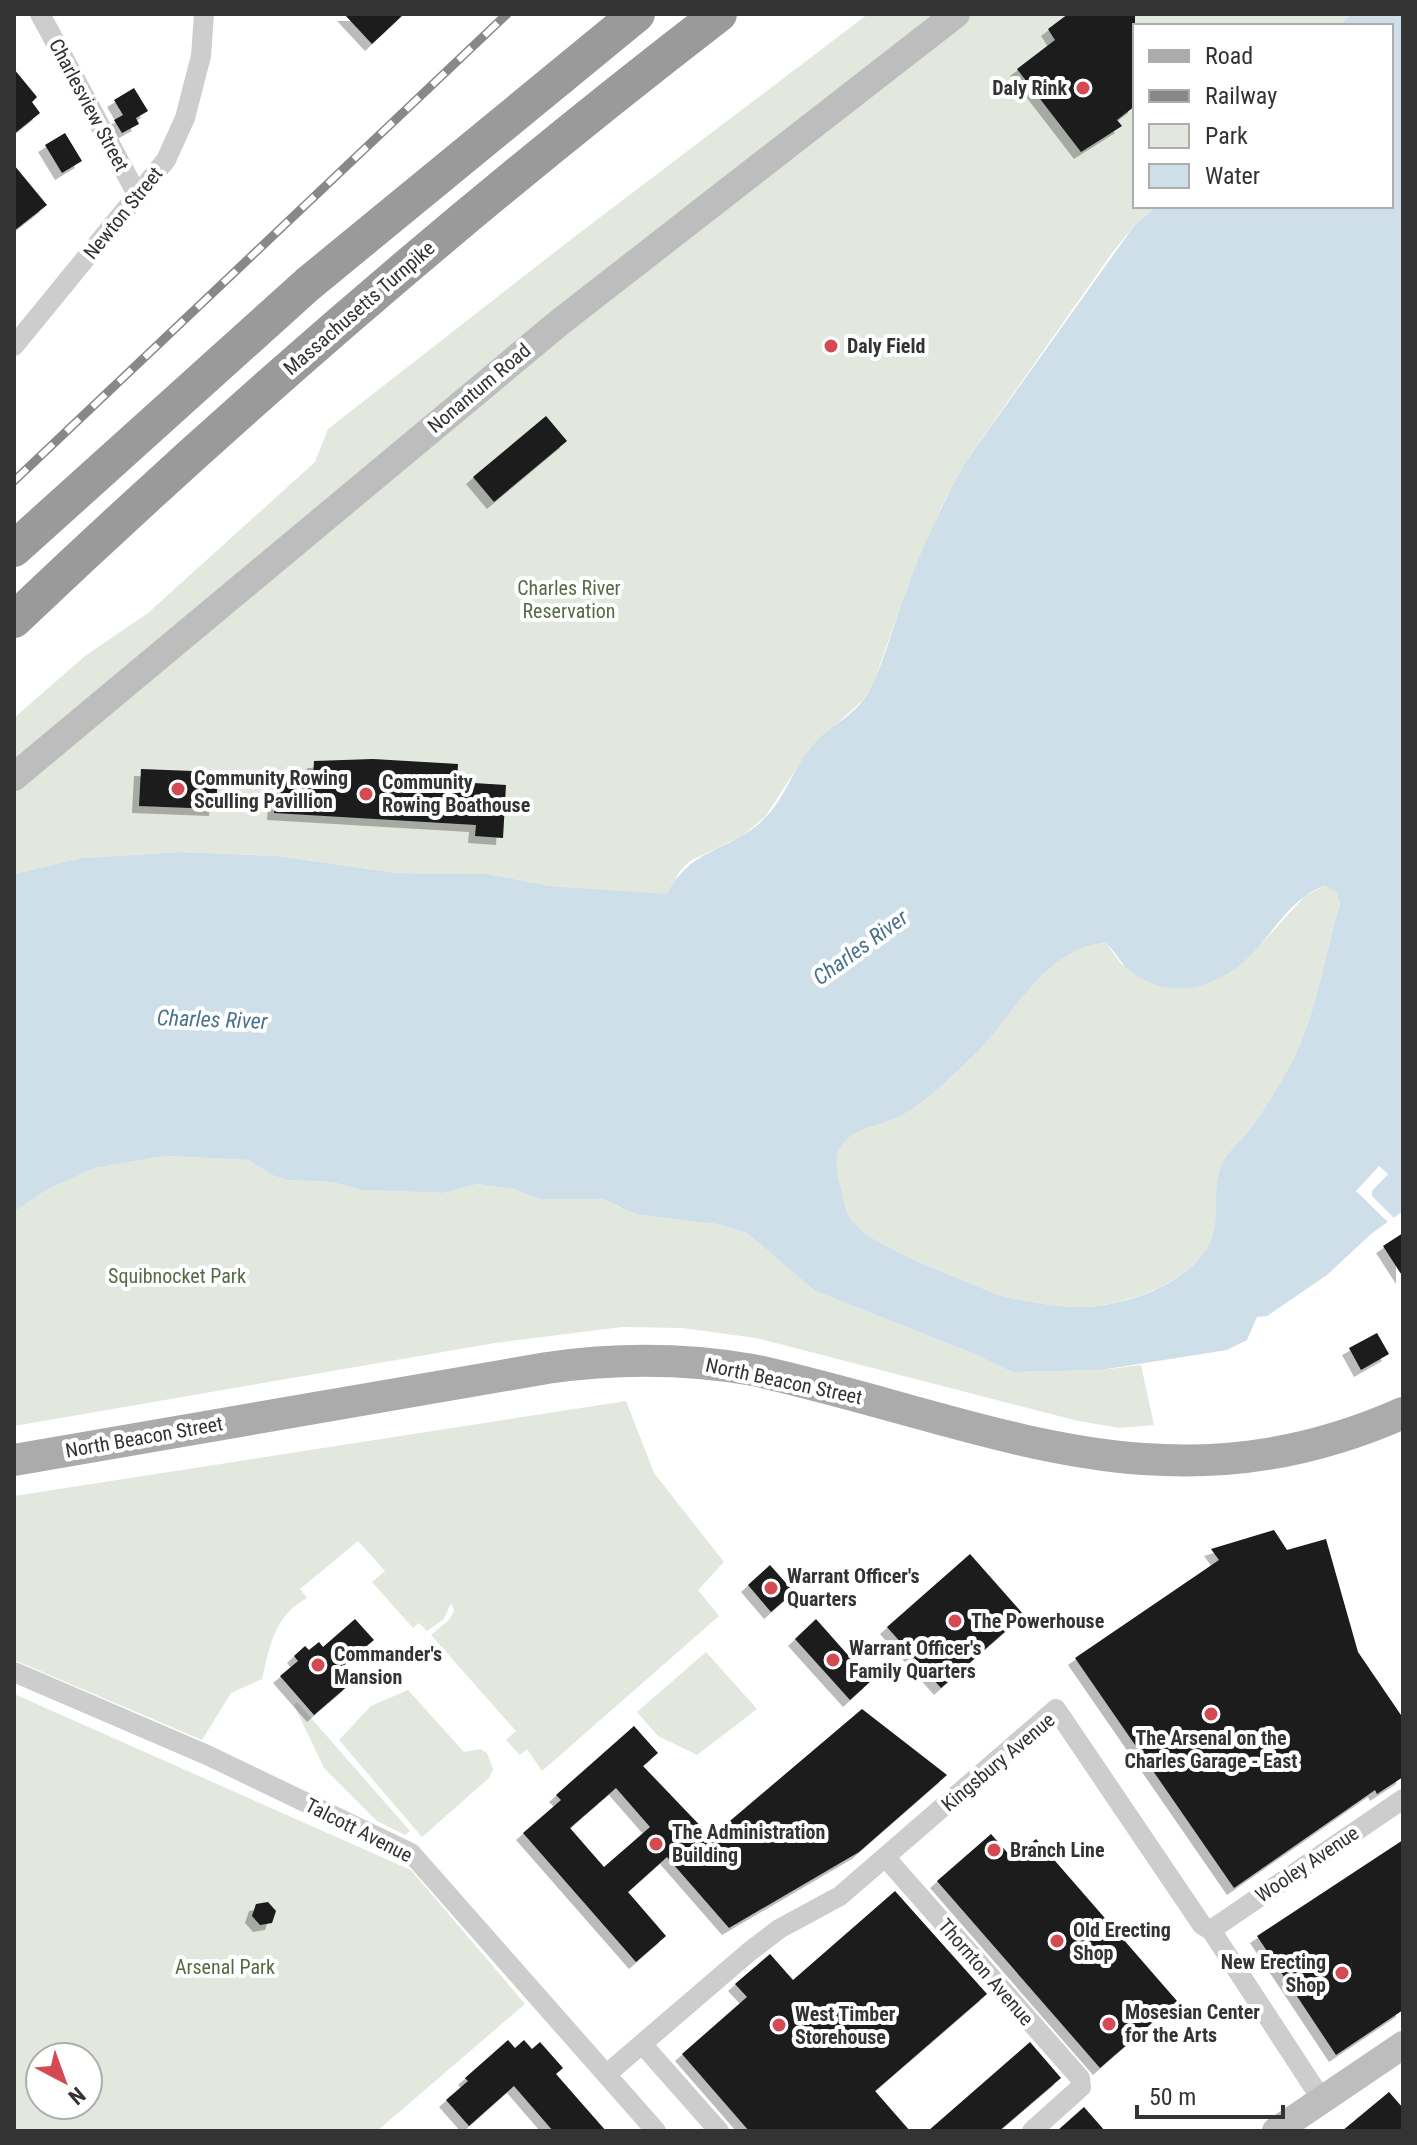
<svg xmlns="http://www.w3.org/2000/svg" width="1417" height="2145" font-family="'Roboto Condensed',sans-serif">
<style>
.green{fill:#e2e8dd;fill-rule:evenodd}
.water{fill:#cfdfe9;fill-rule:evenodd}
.pier{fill:#fff}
.building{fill:#1a1a1a;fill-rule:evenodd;filter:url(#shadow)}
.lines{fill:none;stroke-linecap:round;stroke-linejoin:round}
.minor{stroke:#cdcdcd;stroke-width:20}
.secondary{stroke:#bdbdbd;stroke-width:28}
.primary{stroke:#ababab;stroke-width:32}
.motorway{stroke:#9a9a9a;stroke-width:36}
.rail-casing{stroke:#888;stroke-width:9}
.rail{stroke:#fff;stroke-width:6;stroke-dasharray:18;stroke-linecap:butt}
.poi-dot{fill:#d44a53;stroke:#fff;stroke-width:3}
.labels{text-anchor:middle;stroke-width:8;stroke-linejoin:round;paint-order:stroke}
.poi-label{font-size:20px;font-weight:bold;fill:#333;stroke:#fff;text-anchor:start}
.street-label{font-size:20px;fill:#333;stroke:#fff}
.park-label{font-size:20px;fill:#566b44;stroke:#fff}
.water-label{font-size:22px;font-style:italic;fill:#48728e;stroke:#fff}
</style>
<defs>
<filter id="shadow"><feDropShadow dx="-7" dy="7" stdDeviation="0" flood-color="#0004"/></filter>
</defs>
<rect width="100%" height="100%" fill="#fff"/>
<g class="green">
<polygon points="868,14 1351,14 1339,26 1135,26 1135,206 1157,206 1134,226 1112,253 964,464 942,506 907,588 873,684 862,701 810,748 765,817 742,836 690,861 679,872 668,895 551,886 488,874 397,873 278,856 181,852 81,858 14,874 14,718 85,656 148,613 315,462 328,429 578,234"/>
<path d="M1325,886L1336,891L1340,902C1324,956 1317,1015 1290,1065C1280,1084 1267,1105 1255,1122C1246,1136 1232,1146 1224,1160C1209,1185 1222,1215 1210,1242C1191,1281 1138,1300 1097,1306C1071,1310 1021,1301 995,1294C963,1279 873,1247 855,1224C845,1211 842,1195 838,1179C834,1167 836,1149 846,1139C860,1126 884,1125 901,1116C927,1102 950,1078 971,1058C1013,1018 1042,948 1106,943L1122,965L1262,943L1305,896Z"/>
<polygon points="165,1156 248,1160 274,1176 288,1180 332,1182 363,1190 444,1193 477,1184 513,1189 540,1199 602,1199 619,1207 717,1224 747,1233 815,1291 972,1353 1012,1372 1101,1370 1141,1365 1154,1425 1119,1428 1074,1420 756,1338 682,1328 622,1327 495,1343 14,1426 14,1212 48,1189 95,1168"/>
<path d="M626,1401L654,1473L724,1562L698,1590L719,1616L542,1771L527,1749L520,1755L506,1740L516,1731L431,1635L450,1619L454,1610L451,1603L444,1619L427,1631L419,1623L413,1628L372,1582L385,1571L358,1541L300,1589L307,1598C274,1616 270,1646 262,1679L231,1693L202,1740L14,1660V1496Z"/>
<polygon points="706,1652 757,1709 697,1755 658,1736 637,1712"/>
<polygon points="408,1690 464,1752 480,1749 487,1753 493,1769 489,1778 422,1837 339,1740 371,1706"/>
<path d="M14,1694L411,1870L525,2004L377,2131H14ZM40,2057H88V2105H40Z"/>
<polygon points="297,1702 410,1831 405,1835 377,1821 324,1768 294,1705"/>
</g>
<path class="water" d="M1351,14H1403V1211L1371,1234L1327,1275L1267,1316L1257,1317L1247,1340L1227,1350L1101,1370L1012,1372L972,1353L815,1291L747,1233L717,1224L636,1214L602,1199H540L513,1189L477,1184L444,1193L362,1190L332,1182L288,1180L274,1176L248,1160L165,1156L95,1168L48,1189L14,1212V874L81,858L181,852L278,856L397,873L488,874L551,886L667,894C693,845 728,854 765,818C785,798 793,769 811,747C825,730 846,720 861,703C880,680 894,621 906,591C922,548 942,505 964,464L1134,226L1157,206H1391V26H1339ZM1325,886L1336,892L1340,903C1324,956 1317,1015 1290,1065C1280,1084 1267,1105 1255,1122C1246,1136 1232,1146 1224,1160C1209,1185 1222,1215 1210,1242C1191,1281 1138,1301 1097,1306C1071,1310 1021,1301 995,1294C963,1279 873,1247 855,1224C845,1212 844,1200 840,1185C836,1170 833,1152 846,1140C860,1126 884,1125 901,1116C927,1102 950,1078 971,1058C1013,1019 1042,948 1106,943C1117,953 1121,966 1134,974C1153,987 1177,992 1198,986C1264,970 1275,902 1325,886Z"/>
<polygon class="pier" points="1379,1166 1388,1174 1372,1191 1372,1196 1395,1219 1390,1224 1356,1191"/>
<g class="building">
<polygon points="344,14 404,14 372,44"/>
<polygon points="1068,14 1135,14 1135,106 1117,120 1122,126 1081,152 1017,69 1055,40 1048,29"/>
<polygon points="14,69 37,97 32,102 40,113 14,134"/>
<polygon points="134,88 148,111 136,118 139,124 122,133 114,120 123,115 114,100"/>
<polygon points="65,133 82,161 62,173 45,145"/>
<polygon points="14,165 47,205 14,231"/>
<polygon points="546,416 567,441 494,502 473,477"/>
<polygon points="373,759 458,764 457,782 506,785 503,838 475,836 476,825 274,813 277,773 313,776 314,761"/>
<polygon points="141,769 218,772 216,809 139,806"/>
<polygon points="1403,1233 1403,1277 1383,1246"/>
<polygon points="1377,1333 1389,1354 1361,1370 1349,1348"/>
<polygon points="1274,1530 1287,1550 1326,1539 1358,1652 1403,1718 1403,1777 1377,1794 1375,1790 1234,1888 1075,1658 1219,1560 1211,1549"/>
<polygon points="970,1554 1024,1615 941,1688 887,1627"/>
<polygon points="770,1565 794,1592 771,1612 748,1585"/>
<polygon points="355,1619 374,1640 338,1670 350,1684 314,1715 280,1676 298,1661 294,1656 305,1646 309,1650 319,1642 323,1647"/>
<polygon points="816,1619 871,1681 850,1700 795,1639"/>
<path d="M862,1709L947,1775L859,1852L729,1928L667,1857L628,1892L666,1936L636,1962L523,1833L561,1800L556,1795L634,1726L658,1753L643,1766L711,1837ZM616,1788L650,1827L604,1867L570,1828Z"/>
<polygon points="991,1834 1013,1859 1036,1839 1177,2001 1100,2068 937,1881"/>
<polygon points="1403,1840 1403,2010 1336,2055 1257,1936"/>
<polygon points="895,1891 987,1994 875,2091 910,2131 749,2131 682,2054 747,1997 735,1984 770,1954 793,1980"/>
<polygon points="268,1902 276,1911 272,1923 260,1925 252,1916 256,1904"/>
<polygon points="508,2040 515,2048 524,2040 532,2049 540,2042 563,2068 556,2074 606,2131 553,2131 514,2086 469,2126 446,2100 468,2081 465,2078"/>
<polygon points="1030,2042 1061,2078 999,2131 928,2131"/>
<polygon points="1389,2092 1403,2108 1403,2131 1342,2131"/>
<polygon points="1084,2107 1105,2131 1057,2131"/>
</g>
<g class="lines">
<g class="minor">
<polyline points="40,14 138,196"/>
<polyline points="14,346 166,160 185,118 201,56 204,14"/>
<polyline points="14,1672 207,1755 411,1853 656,2131"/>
<polyline points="886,1858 1080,2078 1081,2087 1032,2131"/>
<polyline points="1211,1930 1403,1799"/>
<polyline points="643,2045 719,2131"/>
<polyline points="608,2073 749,1952 779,1929 840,1896 1056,1709 1202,1925 1211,1930 1322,2100"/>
</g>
<g class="secondary">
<polyline points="14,777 560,322 956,14"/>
<polyline points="1276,2131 1403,2045"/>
</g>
<path class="primary" d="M14,1460L547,1368C616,1358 684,1358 753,1370C988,1422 1163,1519 1403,1413"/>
<g class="motorway">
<polyline points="14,549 308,284 637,14"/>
<path d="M14,620C239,406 474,203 719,14"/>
</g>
<defs>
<polyline id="rail" points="14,481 507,14"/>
</defs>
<use href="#rail" class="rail-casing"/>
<use href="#rail" class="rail"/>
</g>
<g class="poi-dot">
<circle cx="1083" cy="88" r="8"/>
<circle cx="831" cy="346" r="8"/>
<circle cx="178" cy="789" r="8"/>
<circle cx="366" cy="794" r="8"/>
<circle cx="771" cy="1588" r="8"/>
<circle cx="955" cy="1621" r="8"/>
<circle cx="833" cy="1660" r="8"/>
<circle cx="318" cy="1665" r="8"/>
<circle cx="1211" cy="1714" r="8"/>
<circle cx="656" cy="1844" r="8"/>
<circle cx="994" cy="1850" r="8"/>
<circle cx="1057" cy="1941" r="8"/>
<circle cx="1342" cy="1973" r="8"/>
<circle cx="1109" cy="2024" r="8"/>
<circle cx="779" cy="2025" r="8"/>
</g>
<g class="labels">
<g class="poi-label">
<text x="1067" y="95" text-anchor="end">Daly Rink</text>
<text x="847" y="353">Daly Field</text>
<text x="194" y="785">Community Rowing<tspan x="194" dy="23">Sculling Pavillion</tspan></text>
<text x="382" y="789">Community<tspan x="382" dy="23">Rowing Boathouse</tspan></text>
<text x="787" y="1583">Warrant Officer's<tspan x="787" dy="23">Quarters</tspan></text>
<text x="971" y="1628">The Powerhouse</text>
<text x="849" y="1655">Warrant Officer's<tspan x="849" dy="23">Family Quarters</tspan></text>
<text x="334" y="1661">Commander's<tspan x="334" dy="23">Mansion</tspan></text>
<text x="1211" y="1745" text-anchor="middle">The Arsenal on the<tspan x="1211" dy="23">Charles Garage - East</tspan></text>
<text x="672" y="1839">The Administration<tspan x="672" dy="23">Building</tspan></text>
<text x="1010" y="1857">Branch Line</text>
<text x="1073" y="1937">Old Erecting<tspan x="1073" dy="23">Shop</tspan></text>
<text x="1326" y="1969" text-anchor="end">New Erecting<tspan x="1326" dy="23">Shop</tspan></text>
<text x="1125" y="2019">Mosesian Center<tspan x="1125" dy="23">for the Arts</tspan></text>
<text x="795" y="2021">West Timber<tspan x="795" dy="23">Storehouse</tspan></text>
</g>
<g class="street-label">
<text transform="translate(89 105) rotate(62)" y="7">Charlesview Street</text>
<text transform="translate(123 213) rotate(-51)" y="7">Newton Street</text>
<text transform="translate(359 308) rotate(-41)" y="7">Massachusetts Turnpike</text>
<text transform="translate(479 388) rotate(-40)" y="7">Nonantum Road</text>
<text transform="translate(784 1381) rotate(12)" y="7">North Beacon Street</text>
<text transform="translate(144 1437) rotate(-10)" y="7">North Beacon Street</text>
<text transform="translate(998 1762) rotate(-40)" y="7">Kingsbury Avenue</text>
<text transform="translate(359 1830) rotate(27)" y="7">Talcott Avenue</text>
<text transform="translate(1307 1864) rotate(-34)" y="7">Wooley Avenue</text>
<text transform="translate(986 1972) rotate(49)" y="7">Thornton Avenue</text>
</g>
<g class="park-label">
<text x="569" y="595">Charles River<tspan x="569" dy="23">Reservation</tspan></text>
<text x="177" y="1283">Squibnocket Park</text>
<text x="225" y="1974">Arsenal Park</text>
</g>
<g class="water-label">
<text transform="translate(860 947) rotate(-36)" y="8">Charles River</text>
<text transform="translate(212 1019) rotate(2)" y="8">Charles River</text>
</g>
</g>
<rect width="1417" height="2145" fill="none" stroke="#333333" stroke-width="32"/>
<rect x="1133" y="24" width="260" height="184" fill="#ffffff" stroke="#adadad" stroke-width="2"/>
<rect x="1149" y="50" width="40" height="12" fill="#ababab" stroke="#adadad" stroke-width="2"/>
<text x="1205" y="64" font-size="24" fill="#333333">Road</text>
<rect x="1149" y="90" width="40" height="12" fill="#888888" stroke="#adadad" stroke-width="2"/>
<text x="1205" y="104" font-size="24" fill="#333333">Railway</text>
<rect x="1149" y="124" width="40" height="24" fill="#e2e8dd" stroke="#adadad" stroke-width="2"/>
<text x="1205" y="144" font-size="24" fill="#333333">Park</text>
<rect x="1149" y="164" width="40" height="24" fill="#cfdfe9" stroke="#adadad" stroke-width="2"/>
<text x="1205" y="184" font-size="24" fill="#333333">Water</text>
<g transform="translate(64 2081) rotate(139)"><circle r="38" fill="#ffffff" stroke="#adadad" stroke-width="2"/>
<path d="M0-6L14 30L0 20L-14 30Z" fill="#d44a53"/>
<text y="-12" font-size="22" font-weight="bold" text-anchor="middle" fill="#333333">N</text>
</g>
<path d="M1137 2105v12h146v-12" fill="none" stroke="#333333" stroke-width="4"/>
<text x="1149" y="2105" font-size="24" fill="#333333" stroke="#ffffff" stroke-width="6" paint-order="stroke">50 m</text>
</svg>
